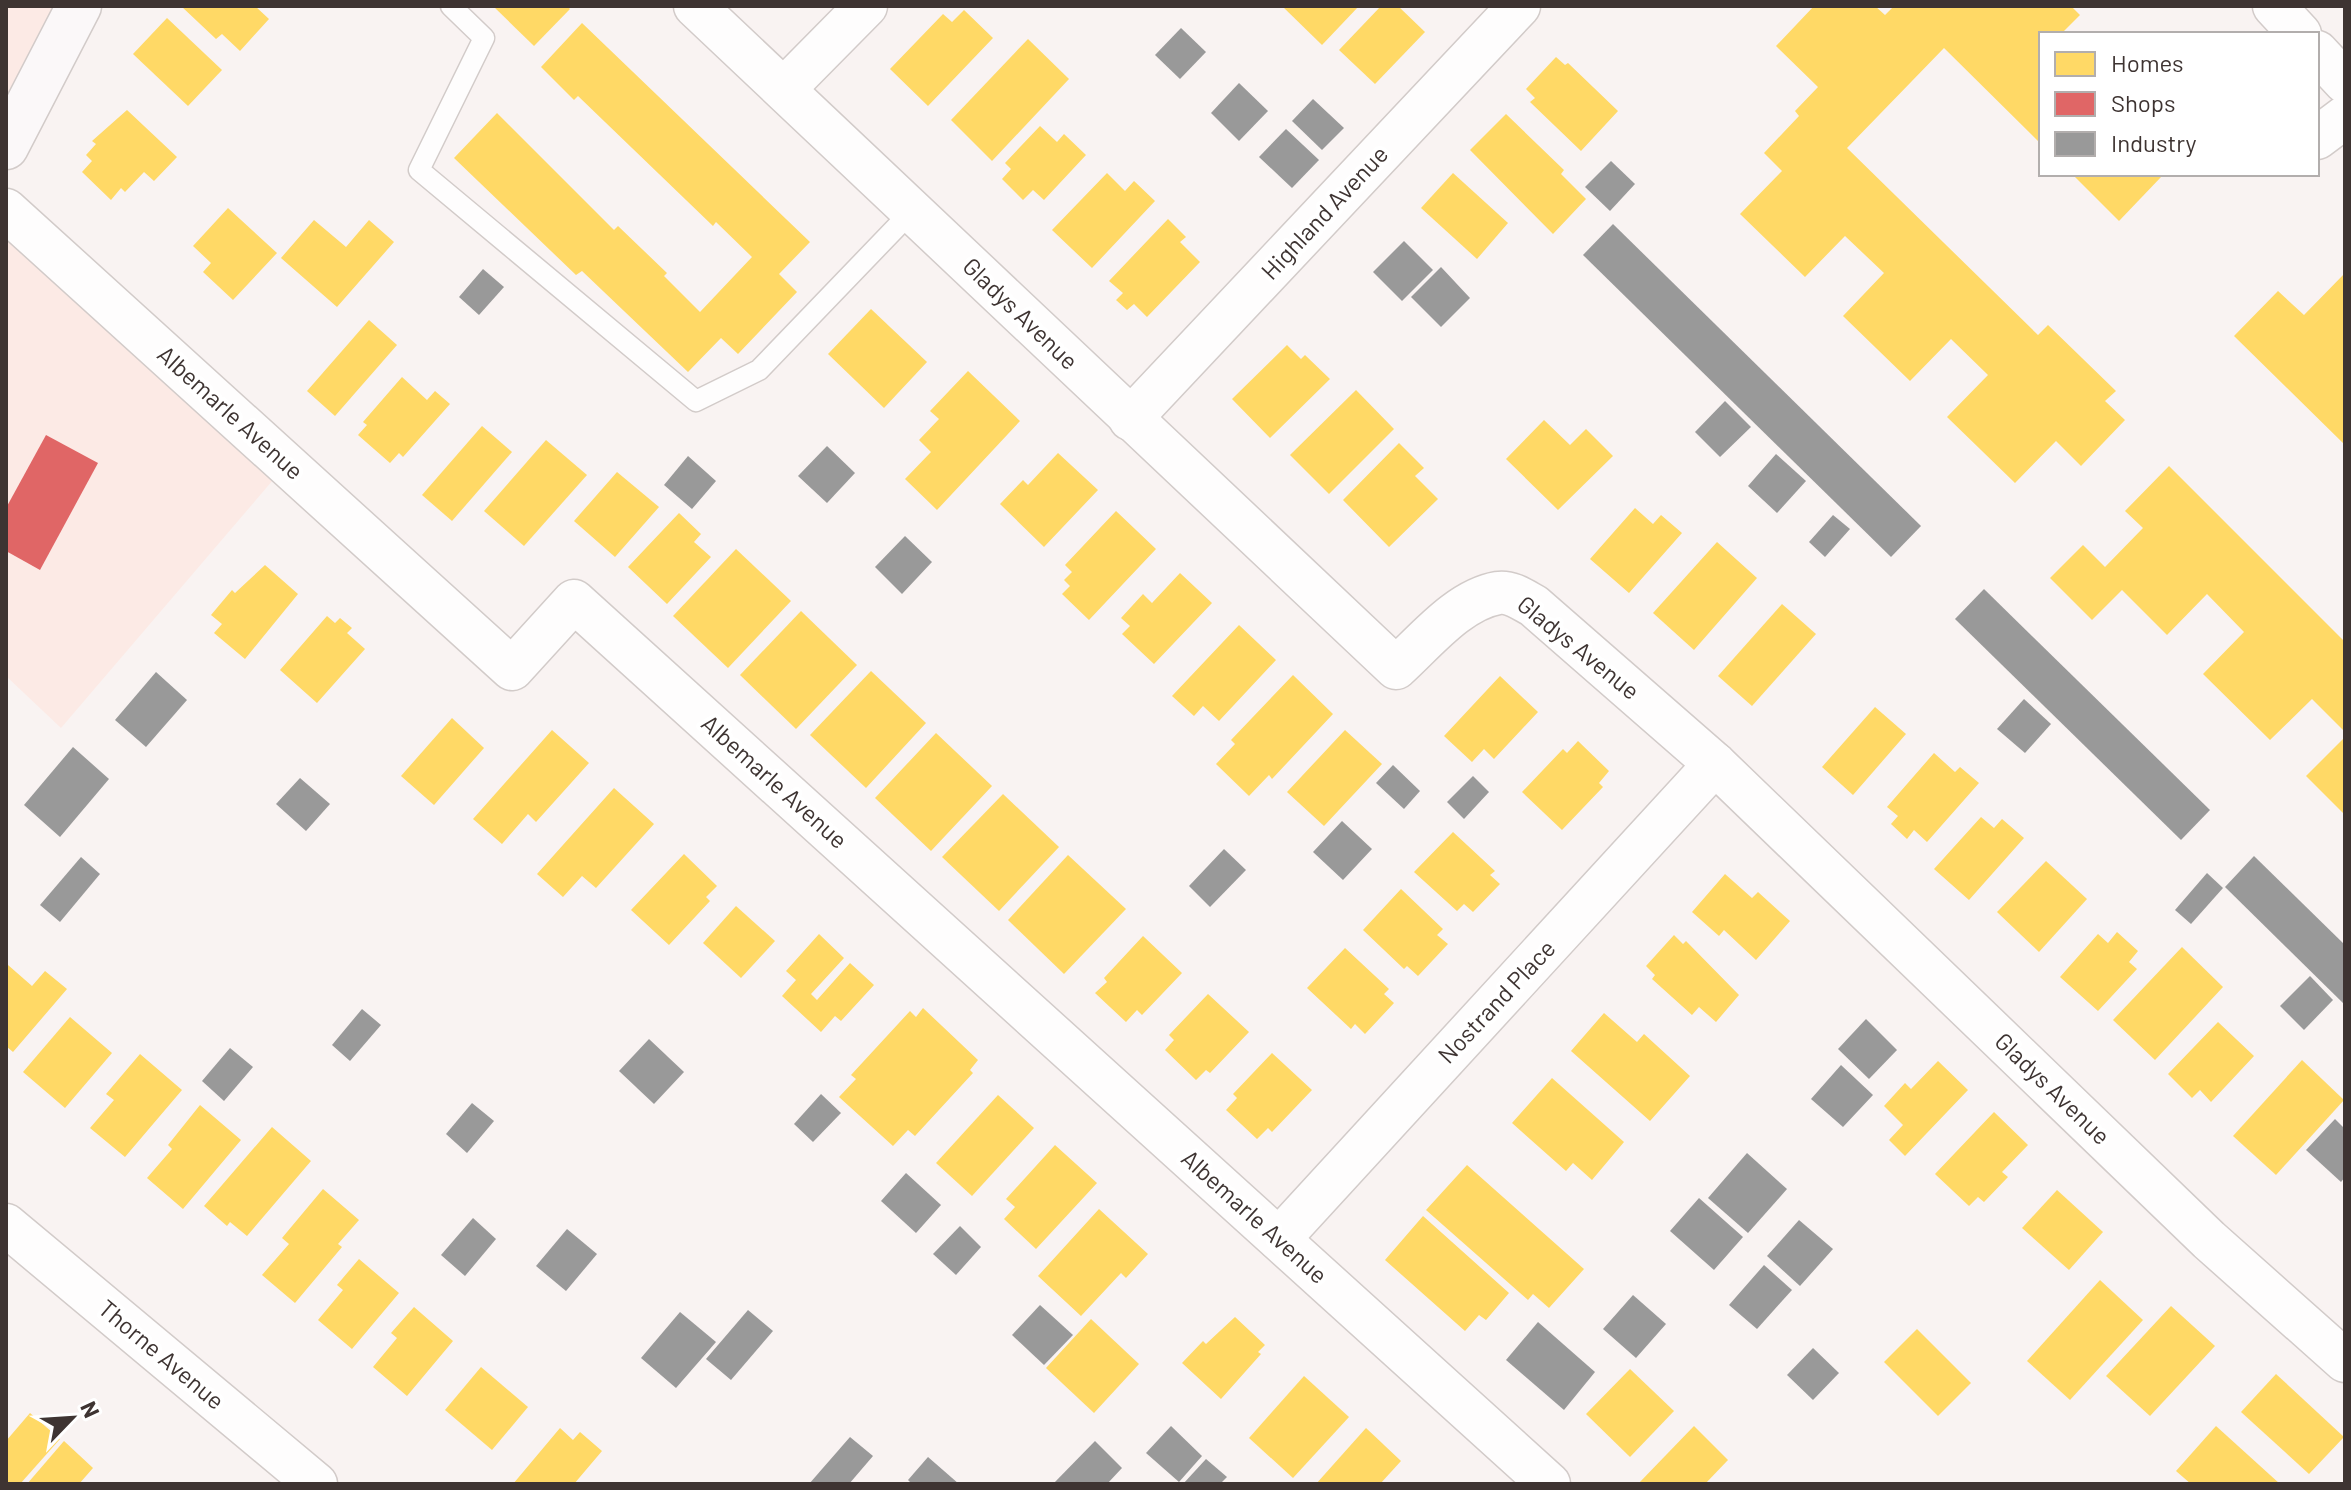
<svg xmlns="http://www.w3.org/2000/svg" width="2351" height="1490" font-family="Barlow,sans-serif">
<style>
.built{fill:#fceae5}
.homes{fill:#ffd966}
.shops{fill:#e06666}
.industry{fill:#999}
.lines{fill:none;stroke-linecap:round;stroke-linejoin:round}
.lane-casing{stroke:#d2cbc9;stroke-width:23}
.street-casing{stroke:#d2cbc9;stroke-width:45}
.secondary-casing{stroke:#d2cbc9;stroke-width:47}
.lane{stroke:#fefdfd;stroke-width:20}
.street{stroke:#fefdfd;stroke-width:42}
.secondary{stroke:#fbf8f9;stroke-width:44}
.labels{text-anchor:middle;stroke-width:8;stroke-linejoin:round;paint-order:stroke}
.street-label{font-size:24px;fill:#3e3432;stroke:#fff}
</style>
<rect width="100%" height="100%" fill="#f9f3f2"/>
<g class="built">
<polygon points="6,6 67,6 6,122"/>
<polygon points="6,232 285,466 61,728 6,676"/>
</g>
<g class="homes">
<polygon points="181,6 255,6 269,19 240,51 222,34 216,39"/>
<polygon points="493,6 567,6 570,9 534,46"/>
<polygon points="1282,6 1359,6 1322,45"/>
<polygon points="1381,6 1398,6 1425,32 1375,84 1339,50"/>
<polygon points="1814,6 1875,6 1885,15 1894,6 2071,6 2080,15 2061,34 2041,34 2041,144 1944,48 1847,148 2038,335 2048,325 2116,391 2105,401 2125,420 2081,466 2056,441 2015,483 1947,417 1988,375 1951,339 1910,381 1843,316 1884,273 1845,236 1805,277 1740,214 1782,171 1764,153 1799,116 1795,111 1818,87 1776,46"/>
<polygon points="964,10 993,38 928,106 890,69 943,14 952,22"/>
<polygon points="167,18 222,70 188,106 133,54"/>
<polygon points="582,23 810,242 779,274 797,292 738,354 721,338 688,372 582,271 576,275 454,158 497,113 614,230 618,226 667,273 664,276 700,312 752,257 716,222 713,226 578,96 574,100 541,67"/>
<polygon points="1028,39 1069,79 992,161 951,120"/>
<polygon points="1556,57 1565,65 1568,63 1618,111 1581,151 1530,102 1535,98 1526,89"/>
<polygon points="127,110 177,157 154,181 144,172 125,192 121,188 111,200 82,172 92,161 86,155 96,144 92,141"/>
<polygon points="1506,114 1564,170 1561,174 1586,199 1553,234 1470,150"/>
<polygon points="1040,126 1057,142 1064,134 1086,155 1044,200 1033,190 1023,200 1002,179 1011,169 1005,163"/>
<polygon points="1107,173 1125,191 1134,181 1155,201 1092,268 1052,230"/>
<polygon points="1453,173 1508,223 1477,259 1421,208"/>
<polygon points="2072,174 2159,174 2162,176 2119,221"/>
<polygon points="228,208 277,253 233,300 203,272 211,263 193,246"/>
<polygon points="1168,219 1186,237 1180,242 1200,262 1147,317 1134,304 1127,310 1116,300 1123,293 1109,281"/>
<polygon points="314,220 346,247 369,220 394,242 337,307 281,258"/>
<polygon points="2345,273 2345,445 2234,336 2278,291 2304,315"/>
<polygon points="871,309 927,362 884,408 828,354"/>
<polygon points="369,320 397,345 335,416 307,391"/>
<polygon points="1287,345 1301,359 1305,355 1330,379 1270,438 1232,399"/>
<polygon points="968,371 1020,421 937,510 905,479 931,452 919,440 939,419 930,411"/>
<polygon points="402,377 427,400 435,391 450,404 403,457 399,453 390,463 358,435 367,425 363,422"/>
<polygon points="1356,390 1394,429 1329,494 1290,455"/>
<polygon points="1544,420 1570,445 1586,429 1613,456 1558,510 1506,459"/>
<polygon points="482,426 512,452 452,521 422,495"/>
<polygon points="546,440 587,475 524,546 484,511"/>
<polygon points="1399,443 1424,468 1415,476 1438,499 1389,547 1343,500"/>
<polygon points="1058,453 1098,490 1044,547 1000,504 1023,480 1028,485"/>
<polygon points="2169,466 2345,642 2345,732 2312,699 2270,740 2203,674 2244,632 2207,594 2167,635 2122,590 2092,620 2050,578 2083,545 2105,567 2143,528 2125,511"/>
<polygon points="617,472 659,507 615,557 574,521"/>
<polygon points="1635,508 1653,524 1661,515 1682,533 1629,593 1590,559"/>
<polygon points="1116,511 1156,549 1089,620 1062,594 1070,586 1064,580 1072,572 1065,565"/>
<polygon points="679,513 701,534 694,542 711,557 667,604 628,567"/>
<polygon points="1717,542 1757,578 1694,650 1653,613"/>
<polygon points="736,549 791,601 728,668 673,616"/>
<polygon points="265,565 298,594 245,659 214,633 222,624 211,615 232,590 235,593"/>
<polygon points="1180,573 1212,603 1154,664 1122,634 1130,626 1121,618 1143,594 1152,603"/>
<polygon points="1782,604 1816,634 1752,706 1718,676"/>
<polygon points="801,611 857,665 796,729 740,675"/>
<polygon points="327,616 335,623 340,618 352,628 347,633 365,649 317,703 280,670"/>
<polygon points="1239,625 1276,660 1219,721 1203,706 1194,716 1172,696"/>
<polygon points="871,671 926,723 866,788 810,735"/>
<polygon points="1293,675 1333,714 1272,779 1269,775 1249,796 1216,764 1235,744 1231,740"/>
<polygon points="1500,676 1538,712 1494,759 1484,749 1472,762 1444,736"/>
<polygon points="1875,707 1906,734 1853,795 1822,767"/>
<polygon points="452,718 484,748 434,805 401,776"/>
<polygon points="552,730 589,763 536,822 528,814 502,844 473,819"/>
<polygon points="1345,730 1382,764 1324,826 1287,792"/>
<polygon points="936,733 992,786 931,851 875,798"/>
<polygon points="2345,737 2345,815 2306,776"/>
<polygon points="1578,741 1609,771 1599,783 1603,787 1562,830 1522,792 1563,749 1567,753"/>
<polygon points="1934,753 1955,772 1960,767 1979,783 1927,842 1914,830 1907,839 1891,824 1898,816 1887,807"/>
<polygon points="614,788 654,824 596,888 582,876 563,897 537,874"/>
<polygon points="1003,794 1059,847 999,911 942,857"/>
<polygon points="1981,817 1994,828 2002,819 2024,838 1969,900 1934,869"/>
<polygon points="1453,832 1495,871 1490,875 1500,884 1473,912 1464,904 1457,911 1414,872"/>
<polygon points="684,854 717,886 706,897 710,901 669,945 631,910"/>
<polygon points="1068,855 1126,909 1064,974 1008,920"/>
<polygon points="2046,861 2087,899 2039,952 1997,912"/>
<polygon points="1725,874 1752,898 1758,892 1790,921 1756,960 1724,930 1719,936 1692,912"/>
<polygon points="1401,889 1443,929 1437,935 1448,944 1418,976 1407,966 1404,969 1363,930"/>
<polygon points="736,906 775,941 741,978 703,943"/>
<polygon points="2117,932 2138,951 2129,962 2137,969 2098,1011 2060,977 2098,934 2108,943"/>
<polygon points="819,934 844,958 811,994 817,1000 850,963 874,985 841,1021 835,1016 821,1032 782,996 796,980 786,971"/>
<polygon points="1674,935 1683,944 1686,941 1739,995 1716,1022 1699,1007 1692,1015 1652,979 1655,975 1646,966"/>
<polygon points="1143,936 1182,973 1142,1015 1137,1010 1126,1022 1095,993 1107,982 1104,978"/>
<polygon points="2182,947 2223,987 2155,1060 2113,1020"/>
<polygon points="1345,948 1389,989 1384,994 1394,1003 1365,1034 1355,1024 1351,1029 1307,988"/>
<polygon points="8,965 32,986 45,971 67,989 13,1052 6,1046"/>
<polygon points="1208,994 1249,1032 1210,1073 1206,1070 1196,1080 1165,1050 1174,1040 1169,1035"/>
<polygon points="923,1008 978,1060 970,1070 973,1073 915,1136 908,1130 893,1146 839,1097 856,1079 851,1075 910,1011 916,1017"/>
<polygon points="1604,1013 1637,1042 1644,1034 1690,1076 1650,1121 1571,1051"/>
<polygon points="70,1017 112,1053 65,1108 23,1072"/>
<polygon points="2218,1022 2254,1056 2211,1102 2200,1090 2192,1098 2168,1074"/>
<polygon points="1272,1053 1312,1090 1272,1132 1268,1128 1257,1139 1226,1110 1237,1098 1233,1094"/>
<polygon points="140,1054 182,1090 125,1157 90,1128 114,1100 106,1094"/>
<polygon points="2302,1060 2344,1100 2276,1175 2233,1136"/>
<polygon points="1938,1061 1968,1090 1905,1156 1889,1140 1903,1125 1884,1106 1905,1083 1911,1089"/>
<polygon points="1552,1078 1624,1142 1592,1180 1573,1163 1566,1171 1512,1123"/>
<polygon points="998,1095 1034,1128 972,1196 936,1163"/>
<polygon points="200,1105 241,1140 183,1209 147,1178 172,1149 168,1145"/>
<polygon points="1994,1112 2028,1145 2002,1172 2008,1177 1984,1202 1978,1197 1969,1206 1935,1174"/>
<polygon points="272,1127 311,1161 247,1236 230,1222 227,1226 204,1206"/>
<polygon points="1055,1145 1097,1183 1036,1249 1004,1219 1015,1207 1006,1199"/>
<polygon points="1467,1165 1584,1269 1549,1308 1533,1294 1528,1300 1426,1210"/>
<polygon points="323,1189 359,1220 338,1244 342,1247 295,1303 262,1275 289,1244 282,1238"/>
<polygon points="2057,1190 2103,1232 2069,1270 2022,1228"/>
<polygon points="1099,1209 1148,1254 1126,1278 1121,1273 1081,1316 1038,1276"/>
<polygon points="1423,1216 1509,1293 1486,1320 1479,1315 1465,1331 1385,1260"/>
<polygon points="359,1259 399,1293 352,1349 318,1320 343,1290 337,1285"/>
<polygon points="2100,1280 2143,1320 2070,1400 2027,1361"/>
<polygon points="2171,1306 2215,1346 2150,1416 2106,1376"/>
<polygon points="414,1307 453,1341 407,1396 373,1367 397,1338 391,1333"/>
<polygon points="1235,1317 1265,1345 1258,1352 1261,1354 1221,1399 1182,1363 1203,1341 1206,1344"/>
<polygon points="1091,1319 1139,1364 1094,1413 1046,1368"/>
<polygon points="1917,1329 1971,1383 1938,1416 1884,1362"/>
<polygon points="481,1367 528,1407 492,1450 445,1410"/>
<polygon points="1630,1369 1674,1411 1630,1457 1586,1414"/>
<polygon points="2276,1374 2344,1437 2309,1474 2241,1412"/>
<polygon points="1304,1376 1349,1417 1293,1478 1249,1438"/>
<polygon points="30,1413 60,1439 20,1484 6,1484 6,1441"/>
<polygon points="1694,1426 1728,1460 1705,1484 1638,1484"/>
<polygon points="2216,1426 2280,1484 2191,1484 2176,1471"/>
<polygon points="560,1428 573,1440 580,1432 602,1451 574,1484 513,1484"/>
<polygon points="1366,1428 1401,1461 1380,1484 1316,1484"/>
<polygon points="64,1441 93,1468 79,1484 27,1484"/>
</g>
<polygon class="shops" points="46,435 98,463 40,570 6,551 6,508"/>
<g class="industry">
<polygon points="1181,28 1206,52 1180,79 1155,55"/>
<polygon points="1239,83 1268,111 1239,141 1211,113"/>
<polygon points="1313,99 1344,128 1322,150 1292,121"/>
<polygon points="1286,129 1319,160 1292,188 1259,157"/>
<polygon points="1611,161 1635,184 1610,211 1585,187"/>
<polygon points="1613,224 1921,526 1891,557 1583,255"/>
<polygon points="1404,241 1433,270 1402,301 1373,272"/>
<polygon points="1441,267 1470,298 1441,327 1411,297"/>
<polygon points="483,269 504,287 479,315 459,297"/>
<polygon points="1725,401 1751,427 1720,457 1695,432"/>
<polygon points="827,446 855,473 827,503 798,476"/>
<polygon points="1776,454 1806,481 1777,513 1748,486"/>
<polygon points="688,456 716,481 692,509 664,485"/>
<polygon points="1833,515 1850,529 1825,557 1809,542"/>
<polygon points="905,536 932,562 902,594 875,567"/>
<polygon points="1984,589 2210,810 2181,840 1955,619"/>
<polygon points="156,672 187,700 146,747 115,720"/>
<polygon points="2024,699 2051,724 2025,753 1997,729"/>
<polygon points="73,747 109,779 60,837 24,805"/>
<polygon points="1393,765 1420,791 1404,809 1376,783"/>
<polygon points="1473,776 1489,792 1464,819 1447,802"/>
<polygon points="300,778 330,804 306,831 276,804"/>
<polygon points="1342,821 1372,849 1343,880 1313,852"/>
<polygon points="1224,849 1246,870 1210,907 1189,886"/>
<polygon points="2254,856 2345,945 2345,1005 2225,887"/>
<polygon points="81,857 100,874 60,922 40,905"/>
<polygon points="2207,873 2223,888 2191,924 2175,910"/>
<polygon points="2310,976 2333,1000 2304,1030 2280,1006"/>
<polygon points="362,1009 381,1025 350,1061 332,1045"/>
<polygon points="1866,1019 1897,1050 1869,1079 1838,1049"/>
<polygon points="649,1039 684,1072 654,1104 619,1071"/>
<polygon points="230,1048 253,1067 224,1101 202,1081"/>
<polygon points="1841,1065 1873,1095 1843,1127 1811,1099"/>
<polygon points="821,1094 841,1113 813,1142 794,1124"/>
<polygon points="472,1103 494,1121 467,1153 446,1134"/>
<polygon points="2335,1119 2345,1129 2345,1177 2341,1182 2306,1150"/>
<polygon points="1747,1153 1787,1189 1748,1233 1708,1198"/>
<polygon points="906,1173 941,1205 916,1233 881,1201"/>
<polygon points="1699,1198 1743,1237 1714,1270 1670,1231"/>
<polygon points="473,1218 496,1239 465,1276 441,1255"/>
<polygon points="1799,1220 1833,1249 1800,1286 1767,1256"/>
<polygon points="960,1226 981,1247 956,1275 933,1254"/>
<polygon points="567,1229 597,1254 566,1291 536,1266"/>
<polygon points="1764,1265 1792,1290 1757,1329 1729,1305"/>
<polygon points="1633,1295 1666,1324 1636,1358 1603,1329"/>
<polygon points="1040,1305 1073,1335 1044,1365 1012,1335"/>
<polygon points="748,1310 773,1331 731,1380 706,1359"/>
<polygon points="680,1312 716,1342 676,1388 641,1358"/>
<polygon points="1538,1322 1595,1372 1564,1410 1506,1360"/>
<polygon points="1813,1348 1839,1373 1813,1400 1787,1375"/>
<polygon points="1171,1426 1202,1456 1179,1482 1146,1453"/>
<polygon points="850,1437 873,1456 849,1484 809,1484"/>
<polygon points="1095,1441 1122,1468 1107,1484 1053,1484"/>
<polygon points="928,1457 959,1484 912,1484 908,1480"/>
<polygon points="1206,1459 1227,1477 1220,1484 1183,1484"/>
</g>
<g class="lines">
<defs>
<polyline id="lane" points="451,6 484,38 419,170 696,401 759,370 912,211"/>
<g id="street">
<path d="M695,6L1396,668C1425,642 1458,600 1498,593C1511,591 1523,600 1534,606L1715,764L2209,1240L2345,1361"/>
<polyline points="2274,6 2300,34"/>
<polyline points="2317,52 2345,82"/>
<polyline points="784,89 866,6"/>
<polyline points="2317,138 2345,117"/>
<polyline points="6,210 512,669 574,601 1549,1484"/>
<polyline points="1130,419 1519,6"/>
<polyline points="6,1225 316,1484"/>
<polyline points="1279,1239 1715,764"/>
</g>
<polyline id="secondary" points="6,147 79,6"/>
</defs>
<use href="#lane" class="lane-casing"/>
<use href="#street" class="street-casing"/>
<use href="#secondary" class="secondary-casing"/>
<use href="#lane" class="lane"/>
<use href="#street" class="street"/>
<use href="#secondary" class="secondary"/>
</g>
<g class="labels">
<g class="street-label">
<text transform="translate(1325 213) rotate(-47)" y="8">Highland Avenue</text>
<text transform="translate(1020 314) rotate(44)" y="8">Gladys Avenue</text>
<text transform="translate(230 413) rotate(42)" y="8">Albemarle Avenue</text>
<text transform="translate(1578 648) rotate(39)" y="8">Gladys Avenue</text>
<text transform="translate(774 782) rotate(42)" y="8">Albemarle Avenue</text>
<text transform="translate(1497 1002) rotate(-47)" y="8">Nostrand Place</text>
<text transform="translate(2052 1089) rotate(44)" y="8">Gladys Avenue</text>
<text transform="translate(1254 1217) rotate(42)" y="8">Albemarle Avenue</text>
<text transform="translate(161 1355) rotate(40)" y="8">Thorne Avenue</text>
</g>
</g>
<rect width="2351" height="1490" fill="none" stroke="#3e3432" stroke-width="16"/>
<rect x="2039" y="32" width="280" height="144" fill="#ffffff" stroke="#b2aead" stroke-width="2"/>
<rect x="2055" y="52" width="40" height="24" fill="#ffd966" stroke="#b2aead" stroke-width="2"/>
<text x="2111" y="72" font-size="24" fill="#3e3432">Homes</text>
<rect x="2055" y="92" width="40" height="24" fill="#e06666" stroke="#b2aead" stroke-width="2"/>
<text x="2111" y="112" font-size="24" fill="#3e3432">Shops</text>
<rect x="2055" y="132" width="40" height="24" fill="#999999" stroke="#b2aead" stroke-width="2"/>
<text x="2111" y="152" font-size="24" fill="#3e3432">Industry</text>
<g transform="translate(72 1418) rotate(65)" stroke="#ffffff" stroke-width="6" paint-order="stroke">
<path d="M0-6L14 30L0 20L-14 30Z" fill="#3e3432"/>
<text y="-12" font-size="22" font-weight="bold" text-anchor="middle" fill="#3e3432">N</text>
</g>
</svg>
